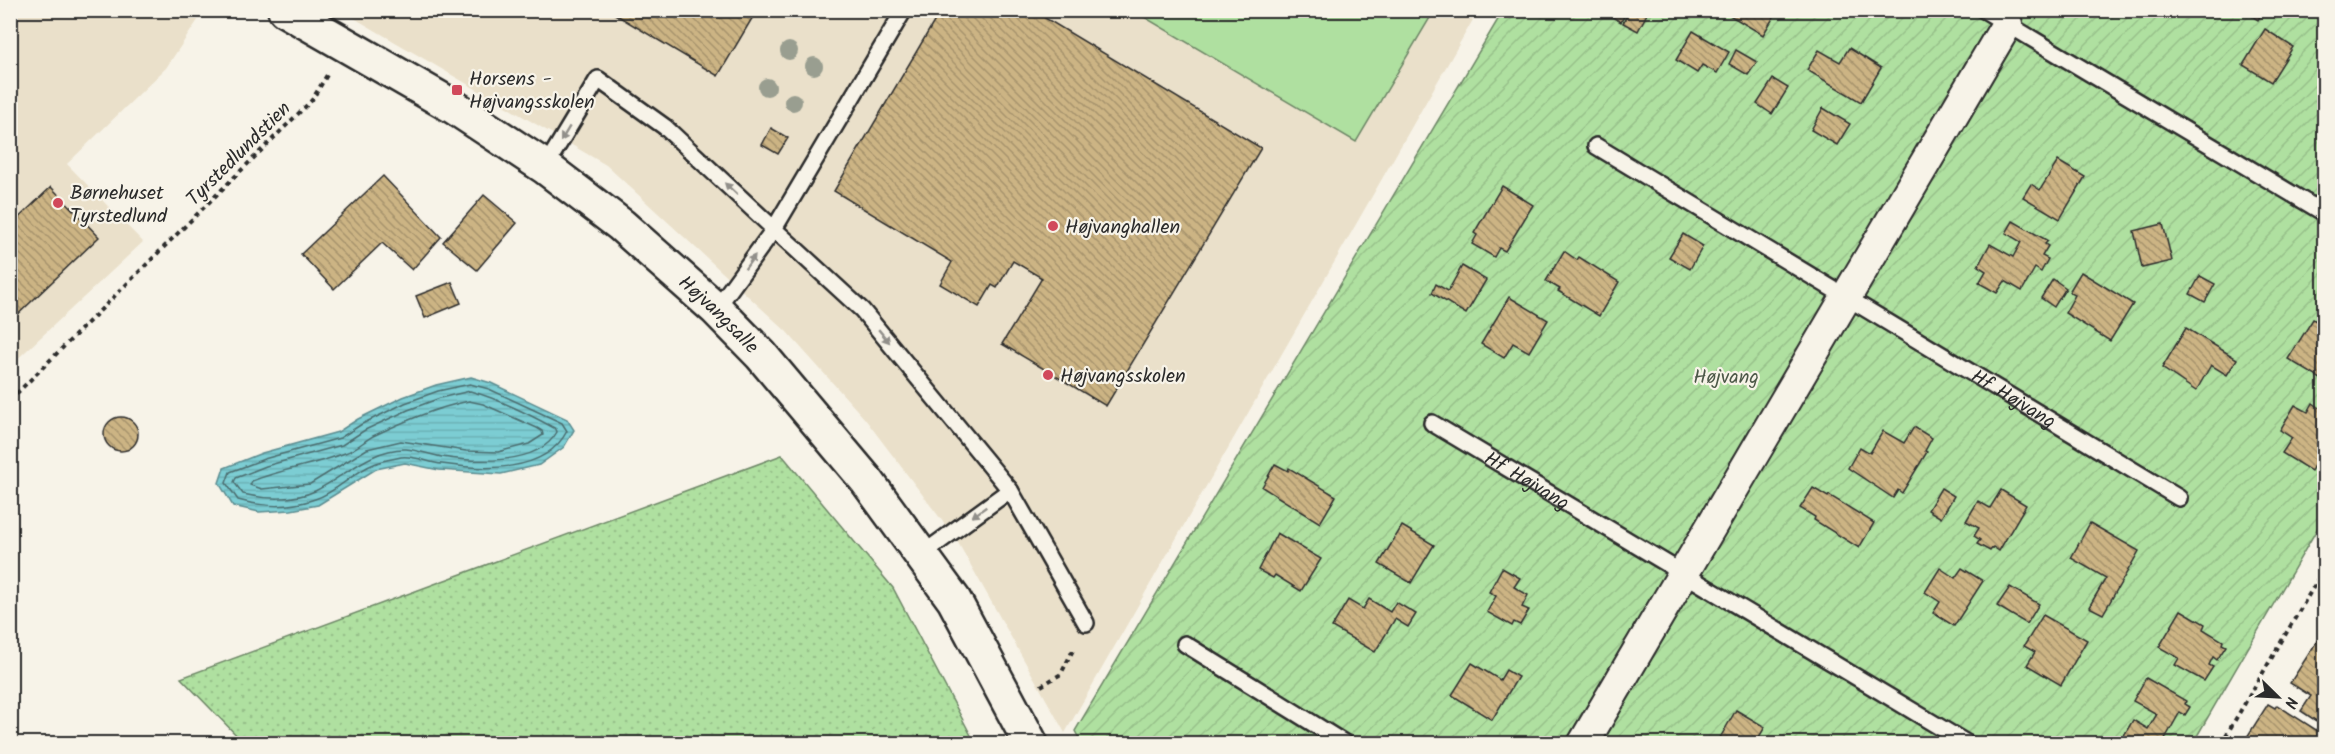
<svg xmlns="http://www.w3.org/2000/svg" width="2335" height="754" font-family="Kalam,sans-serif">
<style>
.built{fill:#eae0ca}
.grass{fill:url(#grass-dots);stroke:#6d8666;stroke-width:1.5}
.garden{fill:url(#garden-furrows);stroke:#6d8666;stroke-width:1.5}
.pitch{fill:#afe0a0;stroke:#6d8666;stroke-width:1.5}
.water{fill:url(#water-rules);stroke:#5c8c90;stroke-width:1.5}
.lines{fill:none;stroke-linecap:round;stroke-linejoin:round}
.shore{stroke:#4b6c6e;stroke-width:1.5}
.building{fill:url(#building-back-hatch);stroke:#2b2b2b;stroke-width:1.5}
.lane-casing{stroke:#2b2b2b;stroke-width:20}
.street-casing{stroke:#2b2b2b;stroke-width:34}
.secondary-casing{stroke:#2b2b2b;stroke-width:38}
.path{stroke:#2b2b2b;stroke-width:4;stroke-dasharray:4.5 4.5;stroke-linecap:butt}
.lane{stroke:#f7f3e8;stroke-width:15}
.street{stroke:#f7f3e8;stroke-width:30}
.secondary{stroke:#f7f3e8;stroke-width:33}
.tree{fill:#999e90}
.oneway{fill:#918f8a}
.poi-dot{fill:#d1495b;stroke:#f7f3e8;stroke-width:2}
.labels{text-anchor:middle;stroke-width:4.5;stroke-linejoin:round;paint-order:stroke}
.poi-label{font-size:20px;fill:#2b2b2b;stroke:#f7f3e8;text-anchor:start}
.street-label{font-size:20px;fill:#2b2b2b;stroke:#f7f3e8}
.park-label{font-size:20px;fill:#4c5848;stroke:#f7f3e8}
</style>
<defs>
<pattern id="grass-dots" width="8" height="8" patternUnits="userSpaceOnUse" patternTransform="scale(1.5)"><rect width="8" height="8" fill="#afe0a0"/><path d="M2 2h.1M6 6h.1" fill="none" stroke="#97c08a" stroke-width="1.8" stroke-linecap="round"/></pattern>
<pattern id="garden-furrows" width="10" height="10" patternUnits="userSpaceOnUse" patternTransform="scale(1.5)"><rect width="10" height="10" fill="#afe0a0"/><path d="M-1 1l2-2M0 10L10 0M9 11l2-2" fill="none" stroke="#97c08a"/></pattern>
<pattern id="water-rules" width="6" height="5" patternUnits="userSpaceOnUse" patternTransform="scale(1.5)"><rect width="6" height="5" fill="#7ccdd3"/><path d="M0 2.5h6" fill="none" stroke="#6bb0b5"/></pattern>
<pattern id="building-back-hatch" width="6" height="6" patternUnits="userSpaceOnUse" patternTransform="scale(1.5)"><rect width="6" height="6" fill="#ccb484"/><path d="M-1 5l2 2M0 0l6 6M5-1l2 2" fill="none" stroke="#a6936c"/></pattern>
</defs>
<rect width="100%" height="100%" fill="#f7f3e8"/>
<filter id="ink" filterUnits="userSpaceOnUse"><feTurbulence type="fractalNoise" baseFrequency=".0167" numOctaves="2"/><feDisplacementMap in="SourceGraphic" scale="12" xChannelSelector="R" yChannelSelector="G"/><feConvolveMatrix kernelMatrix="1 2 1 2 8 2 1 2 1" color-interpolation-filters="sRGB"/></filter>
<g filter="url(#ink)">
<g class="built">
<polygon points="11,11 204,11 166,68 67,164 143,242 11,365"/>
<polygon points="342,11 1478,11 1065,733 956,539 865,419 786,331 606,165"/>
</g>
<polygon class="grass" points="782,455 893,588 975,743 244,743 181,678"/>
<polygon class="garden" points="1503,11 2324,11 2324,517 2193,743 1082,744 1075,731"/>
<polygon class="pitch" points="1134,11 1434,11 1356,142"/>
<polygon class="water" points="471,377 491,383 567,419 574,430 564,447 539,465 501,474 439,470 405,463 376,469 318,505 291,510 259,512 233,506 219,483 224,468 262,453 338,432 358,419 403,397 436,385"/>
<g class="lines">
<g class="shore">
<path d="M470,384L489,389L562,423L567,431C545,474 483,470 442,464C429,463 414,455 401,457C393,459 382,460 374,464C353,472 337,492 315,499C290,508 262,507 238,500L226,483L230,472L264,459L340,438L362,424L405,403L438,391Z"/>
<path d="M470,391C500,399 529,414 556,429L557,432C538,466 474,462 442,457C430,455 418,450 406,449C371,448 344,477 315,491C294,501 264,499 243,494L234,482L236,478L266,466L342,445L365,430L408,410L440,398Z"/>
<path d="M469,401L483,404L537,428L542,431L543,435L529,444L498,452L466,451L401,441L367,449L310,484L262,489L250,485L252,481C282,469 315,465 345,453C355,450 364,441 373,436C405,421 435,408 469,401Z"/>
</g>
</g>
<g class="building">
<polygon points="608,10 757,10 718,76"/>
<polygon points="941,10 1032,10 1261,148 1106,406 1002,344 1042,278 1013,261 997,288 992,285 979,307 940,284 952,262 834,191"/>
<polygon points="1600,10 1627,10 1621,22"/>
<polygon points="1630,10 1649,10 1638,31 1623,23"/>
<polygon points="1721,10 1778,10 1763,35"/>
<polygon points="2242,10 2264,10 2258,20"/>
<polygon points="2265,29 2293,47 2271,82 2243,65"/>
<polygon points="1693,31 1729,52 1717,73 1702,65 1697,73 1676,60"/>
<polygon points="1849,48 1881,68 1861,102 1807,70 1819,50 1840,62"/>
<polygon points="1736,50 1757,62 1748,75 1729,64"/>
<polygon points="1773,79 1788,88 1772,114 1757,104"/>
<polygon points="1823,108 1850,124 1837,145 1811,130"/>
<polygon points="771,128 788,138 778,154 762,145"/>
<polygon points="2058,161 2085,177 2060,219 2023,197 2031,184 2040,190"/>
<polygon points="383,176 441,237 412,270 382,243 334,289 301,254"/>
<polygon points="1502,186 1533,205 1505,251 1499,248 1494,257 1472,244 1477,235 1474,233"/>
<polygon points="51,187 99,237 10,322 10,226"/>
<polygon points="484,195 517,223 477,270 443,242"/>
<polygon points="2013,221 2048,241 2045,244 2048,246 2042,256 2048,259 2041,272 2035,268 2022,291 2005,281 1997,293 1979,283 1986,271 1978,266 1990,244 2013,257 2021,242 2006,233"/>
<polygon points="2163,224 2172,261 2142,268 2134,231"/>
<polygon points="1683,234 1703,246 1690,269 1669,257"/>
<polygon points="1564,251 1577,260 1579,257 1619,282 1599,316 1558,291 1560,289 1546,281"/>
<polygon points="1462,266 1486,280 1466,314 1432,293 1436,284 1448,291"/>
<polygon points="2081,272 2133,304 2110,341 2065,313 2075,295 2069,292"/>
<polygon points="2200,276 2215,284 2205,302 2190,294"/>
<polygon points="2053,279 2066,288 2054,307 2041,298"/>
<polygon points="452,282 461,303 425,318 416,296"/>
<polygon points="1509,297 1548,320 1529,352 1513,343 1504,358 1481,344"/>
<polygon points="2313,319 2324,326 2324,381 2288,359"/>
<polygon points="2186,328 2237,359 2227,375 2211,365 2196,391 2162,368"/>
<polygon points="2313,403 2324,411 2324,457 2320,455 2311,471 2282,453 2292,438 2280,430 2295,405 2308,412"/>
<circle cx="121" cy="434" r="17"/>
<polygon points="1914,427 1932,438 1925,451 1927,452 1902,493 1898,490 1893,498 1848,468 1860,447 1870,453 1883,431 1904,443"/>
<polygon points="1275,464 1288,471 1289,468 1336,496 1320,523 1262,487"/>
<polygon points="1813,488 1828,497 1829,495 1874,523 1859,548 1814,520 1815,517 1800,508"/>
<polygon points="1941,488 1954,496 1941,518 1928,510"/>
<polygon points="2001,490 2026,505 1999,551 1993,547 1990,551 1977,544 1980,540 1974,536 1979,528 1966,521 1978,501 1990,508"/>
<polygon points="2090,523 2139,551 2103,614 2089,607 2106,578 2071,558"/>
<polygon points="1402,526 1434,545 1411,583 1379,564"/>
<polygon points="1277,533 1321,559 1301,591 1275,575 1273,578 1258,570"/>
<polygon points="1502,568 1520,578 1514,587 1528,595 1522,607 1529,610 1520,625 1514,622 1512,626 1487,612 1496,596 1489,592"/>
<polygon points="1940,568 1955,578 1962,568 1983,581 1954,626 1933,613 1940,602 1925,592"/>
<polygon points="2010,587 2039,604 2027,624 1997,606"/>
<polygon points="1369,599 1390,612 1396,602 1416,614 1408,627 1395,619 1375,652 1332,627 1348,600 1363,609"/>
<polygon points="2181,610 2205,624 2203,629 2223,641 2222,644 2226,646 2217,660 2213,657 2209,665 2213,667 2204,681 2175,665 2179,658 2159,647"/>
<polygon points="2043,615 2087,640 2061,685 2027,665 2035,652 2024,646"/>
<polygon points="2321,635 2324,638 2324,726 2301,711 2311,696 2290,683"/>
<polygon points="1472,663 1500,680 1506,670 1518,677 1492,720 1452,695"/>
<polygon points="2146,678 2186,701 2185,704 2190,707 2185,715 2180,712 2162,744 2134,744 2123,737 2133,720 2148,729 2157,714 2133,701"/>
<polygon points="2268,704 2275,708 2277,705 2321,733 2314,744 2253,744 2254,742 2247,737"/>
<polygon points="1736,710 1765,727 1755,744 1706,744 1711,739 1717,743"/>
</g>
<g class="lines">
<defs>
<g id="lane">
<polyline points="1984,10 2324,213"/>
<path id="s1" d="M1596,146L2179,498"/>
<polyline points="545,167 598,79 665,127 774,229 904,10"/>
<polyline points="716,309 774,229 862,310 1010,490 921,555"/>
<path id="s2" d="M1432,423L1968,744"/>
<polyline points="1010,490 1086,623"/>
<polyline points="1185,644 1346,744"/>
</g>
<polyline id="street" points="1583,744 2007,24"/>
<g id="secondary">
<path id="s3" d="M285,10L454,107L545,167L621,225L716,309L761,355L867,481L954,600L1031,744"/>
</g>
</defs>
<use href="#lane" class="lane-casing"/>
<use href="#street" class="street-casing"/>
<use href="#secondary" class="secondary-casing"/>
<g class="path">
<polyline points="10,400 312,100 327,75"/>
<polyline points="1041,686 1061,674 1074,648"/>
<polyline points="2221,744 2324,569"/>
</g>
<use href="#lane" class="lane"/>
<use href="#street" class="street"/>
<use href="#secondary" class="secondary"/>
</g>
<g class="tree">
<circle cx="789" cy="51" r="9"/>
<circle cx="814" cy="66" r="9"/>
<circle cx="767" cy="87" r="9"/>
<circle cx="793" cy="102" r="9"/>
</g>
<defs><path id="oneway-solid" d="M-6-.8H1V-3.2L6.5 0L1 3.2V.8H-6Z" transform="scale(1.5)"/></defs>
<g class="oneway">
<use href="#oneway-solid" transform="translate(565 134) rotate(121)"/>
<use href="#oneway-solid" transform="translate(731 189) rotate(-137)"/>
<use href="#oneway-solid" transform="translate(750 262) rotate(-54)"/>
<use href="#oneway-solid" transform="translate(884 336) rotate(50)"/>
<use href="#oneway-solid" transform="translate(979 512) rotate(144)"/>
</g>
</g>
<g class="poi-dot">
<rect x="451" y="84" width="12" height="12" rx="3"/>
<circle cx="58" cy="203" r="6"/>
<circle cx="1053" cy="226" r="6"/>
<circle cx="1048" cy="375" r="6"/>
</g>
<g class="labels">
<g class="poi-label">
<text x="469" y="85">Horsens -<tspan x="469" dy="23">Højvangsskolen</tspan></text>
<text x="70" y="199">Børnehuset<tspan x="70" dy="23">Tyrstedlund</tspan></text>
<text x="1065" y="233">Højvanghallen</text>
<text x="1060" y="382">Højvangsskolen</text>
</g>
<g class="street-label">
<text transform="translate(238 153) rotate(-45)" y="7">Tyrstedlundstien</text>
<text dy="7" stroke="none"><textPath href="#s3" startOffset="532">Højvangsalle</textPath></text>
<text dy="7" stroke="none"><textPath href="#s1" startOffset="488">Hf Højvang</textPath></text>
<text dy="7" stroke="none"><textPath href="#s2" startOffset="111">Hf Højvang</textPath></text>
</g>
<g class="park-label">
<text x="1726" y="383">Højvang</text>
</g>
</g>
<rect width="2335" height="754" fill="none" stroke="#f7f3e8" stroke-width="36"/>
<rect x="18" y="18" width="2299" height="718" fill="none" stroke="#2b2b2b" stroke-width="2" filter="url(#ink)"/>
<g transform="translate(2278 697) rotate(114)" stroke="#f7f3e8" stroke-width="4.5" paint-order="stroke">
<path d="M0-4.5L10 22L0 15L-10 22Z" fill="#2b2b2b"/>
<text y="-9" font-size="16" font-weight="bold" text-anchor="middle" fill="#2b2b2b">N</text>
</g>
</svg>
